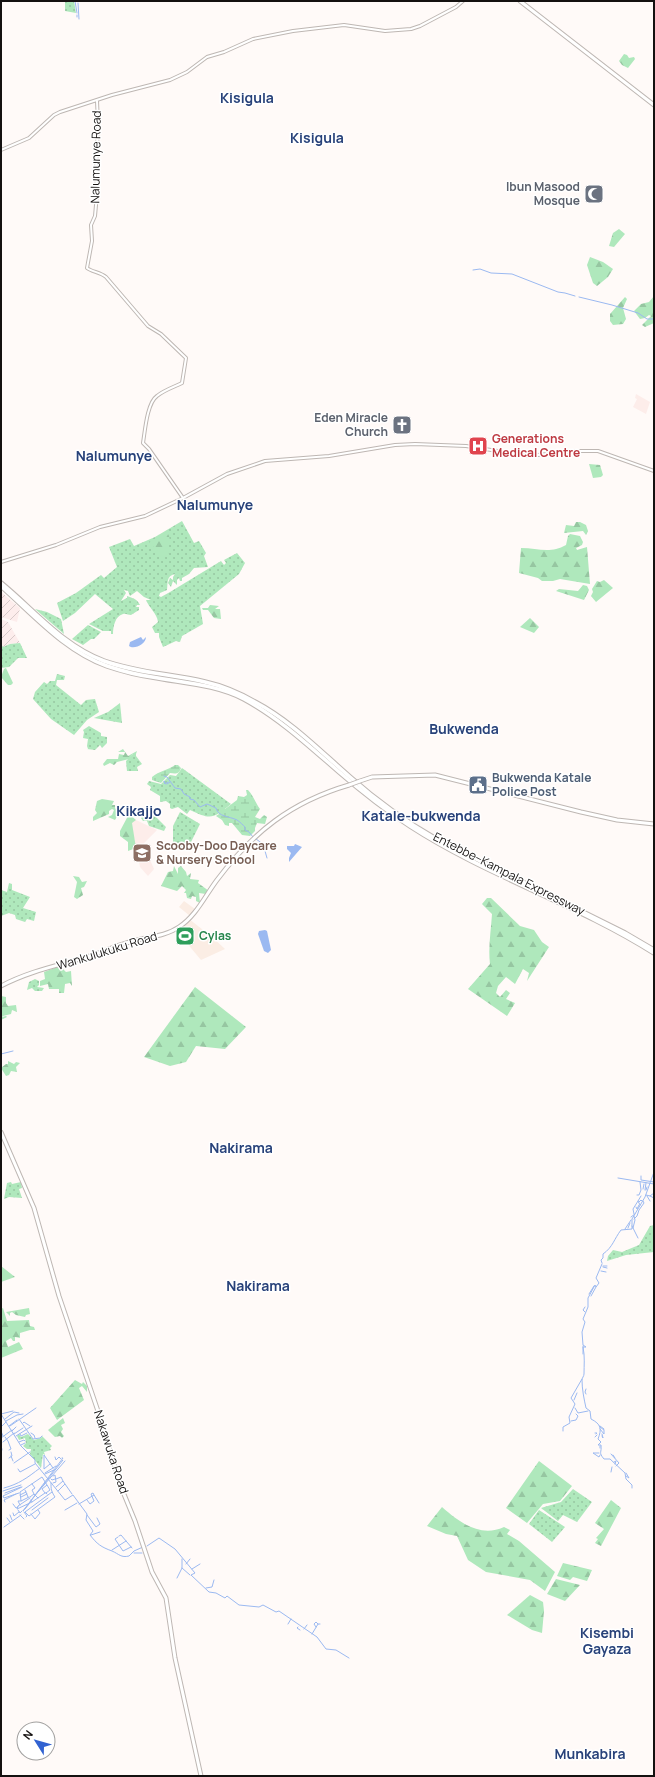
<svg xmlns="http://www.w3.org/2000/svg" width="655" height="1777" font-family="Manrope,sans-serif">
<style>
.built{fill:#fbede4}
.industrial{fill:url(#industrial-furrows)}
.education{fill:#fdedea}
.grass{fill:url(#grass-dots)}
.forest{fill:url(#forest-firs)}
.wetland{fill:url(#wetland-marsh)}
.water{fill:#9bb9f1}
.lines{fill:none;stroke-linecap:round;stroke-linejoin:round}
.stream{stroke:#9bb9f1;stroke-width:1}
.minor-casing{stroke:#beb7b3;stroke-width:4}
.major-casing{stroke:#beb7b3;stroke-width:5}
.highway-casing{stroke:#beb7b3;stroke-width:5.5}
.minor{stroke:#fff;stroke-width:2}
.major{stroke:#fff;stroke-width:3}
.highway{stroke:#fff;stroke-width:3.5}
.major-bridge-casing{stroke:#beb7b3;stroke-width:5;stroke-linecap:butt}
.major-bridge{stroke:#fff;stroke-width:3}
.labels{text-anchor:middle;stroke-width:3;stroke-linejoin:round;paint-order:stroke}
.street-label{font-size:12px;fill:#141110;stroke:#fff}
.worship-label{font-size:12px;font-weight:bold;fill:#5b616d;stroke:#fff;text-anchor:end}
.health-label{font-size:12px;font-weight:bold;fill:#be3a42;stroke:#fff;text-anchor:start}
.service-label{font-size:12px;font-weight:bold;fill:#4e5e75;stroke:#fff;text-anchor:start}
.education-label{font-size:12px;font-weight:bold;fill:#785e54;stroke:#fff;text-anchor:start}
.leisure-label{font-size:12px;font-weight:bold;fill:#27864d;stroke:#fff;text-anchor:start}
.quarter-label{font-size:14px;font-weight:bold;fill:#28427a;stroke:#fff}
</style>
<defs>
<pattern id="industrial-furrows" width="10" height="10" patternUnits="userSpaceOnUse"><rect width="10" height="10" fill="#fdedec"/><path d="M-1 1l2-2M0 10L10 0M9 11l2-2" fill="none" stroke="#d8cac9"/></pattern>
<pattern id="grass-dots" width="8" height="8" patternUnits="userSpaceOnUse"><rect width="8" height="8" fill="#afe8bc"/><path d="M2 2h.1M6 6h.1" fill="none" stroke="#96c6a1" stroke-width="1.8" stroke-linecap="round"/></pattern>
<pattern id="forest-firs" width="22" height="20" patternUnits="userSpaceOnUse"><rect width="22" height="20" fill="#afe8bc"/><path d="M5 1l3.5 6h-7zM16 11l3.5 6h-7z" fill="#96c6a1"/></pattern>
<pattern id="wetland-marsh" width="20" height="14" patternUnits="userSpaceOnUse"><rect width="20" height="14" fill="#afe8bc"/><path d="M1 5h8M5 5V1M11 12h8M15 12V8" fill="none" stroke="#96c6a1"/></pattern>
</defs>
<rect width="100%" height="100%" fill="#fffaf8"/>
<g class="built">
<polygon points="184,901 195,909 190,916 179,907"/>
<polygon points="189,919 212,937 225,949 201,960 176,930"/>
</g>
<g class="industrial">
<polygon points="1,592 20,608 17,622 1,617"/>
<polygon points="1,619 8,622 20,643 10,644 3,647 1,644"/>
</g>
<g class="education">
<polygon points="636,394 650,402 646,414 633,407 637,399 635,398"/>
<polygon points="136,820 157,830 143,844 154,869 148,876 140,867 131,823"/>
</g>
<g class="grass">
<polygon points="65,1 74,1 76,13 65,11"/>
<path d="M182,521L194,543L199,541L206,553L204,556L208,567L194,568L189,574L182,578V581H180L179,578L177,580V585L173,581L171,587L168,583L170,578L173,580V577L175,574C166,576 168,583 167,590L160,593L159,596L161,597L170,592L221,561L224,565L226,563L224,560L237,553L245,563L239,574L200,606L203,624L182,636L180,642L176,641L163,647L159,637V633H155L152,627L158,622C157,613 149,608 146,600H151L144,597L137,591L130,596L128,591L124,590L126,593L121,601L127,598V596C133,598 137,599 140,605H137L136,607H139V610L131,615C128,615 126,613 123,614C115,616 113,627 113,634H111V631H103L89,624L113,609L95,594L75,613L63,621L57,603L76,593L101,575L104,578L117,567L109,547L130,539L134,546L155,537Z"/>
<polygon points="35,609 47,612 61,619 64,634"/>
<polygon points="88,625 101,632 94,639 91,639 83,645 72,639"/>
<polygon points="20,643 27,658 18,658 9,667 1,668 1,644 3,647 10,644"/>
<polygon points="57,674 65,676 64,680 57,680 56,685 81,705 86,700 95,699 99,712 87,720 74,735 51,719 33,699 35,692 44,682 47,684 50,681 55,681"/>
<polygon points="120,703 122,723 94,718 108,712"/>
<polygon points="89,726 101,733 101,736 107,737 107,743 102,748 100,745 95,750 87,749 88,749 87,746 88,739 83,738 84,732 83,730"/>
<polygon points="133,754 136,754 136,756 142,764 137,767 138,771 127,771 126,761"/>
<path d="M182,768L231,804C213,819 211,820 190,810L187,814L178,807L172,809L170,808V804L166,801L160,802V796L150,790L151,787L147,784L149,781L161,784L170,775L176,776Z"/>
<polygon points="146,810 151,812 166,827 164,831 149,826 147,821 143,821 141,818"/>
<polygon points="180,812 200,824 187,850 173,843 173,826"/>
<polygon points="9,883 12,884 12,890 30,897 23,908 36,912 34,921 27,919 25,922 16,919 15,915 9,913 1,916 1,890 7,892"/>
<polygon points="35,979 39,981 39,985 37,987 44,988 42,991 35,991 32,988 27,990 29,982"/>
<polygon points="11,1182 12,1184 21,1182 22,1188 19,1189 22,1198 9,1197 4,1199 7,1183"/>
<polygon points="654,1225 654,1252 626,1255 607,1261 608,1256 613,1250 622,1252 639,1245 650,1226"/>
<polygon points="19,1434 21,1437 28,1434 34,1440 41,1438 42,1436 52,1446 50,1448 51,1450 44,1452 45,1455 43,1454 41,1468 30,1454 31,1449 27,1449 23,1446 26,1443 25,1438 19,1440 17,1436"/>
<polygon points="573,1489 592,1502 577,1522 563,1515 558,1521 541,1508 561,1502"/>
<polygon points="539,1510 565,1527 552,1542 529,1524"/>
</g>
<g class="forest">
<polygon points="624,54 627,55 629,58 634,57 635,59 628,68 622,65 619,61"/>
<polygon points="619,229 625,234 614,247 609,246 613,233"/>
<polygon points="590,257 603,262 613,269 608,277 597,286 593,283 587,265"/>
<polygon points="654,296 654,323 645,327 642,325 651,316 649,315 645,318 640,319 634,311 641,304 649,302"/>
<polygon points="625,297 627,299 623,308 626,319 623,324 613,325 610,321 610,314"/>
<polygon points="589,464 600,465 603,475 601,477 593,478"/>
<polygon points="576,522 580,522 586,525 588,531 586,535 583,531 564,533 566,525 574,526"/>
<polygon points="167,532 169,536 170,542 165,545 169,553 162,556 149,542"/>
<path d="M570,534L580,536L583,542L582,545L576,548L577,550L587,547L590,584L560,579L553,581H542L538,578L519,573L521,548C538,548 550,554 566,545L568,536Z"/>
<polygon points="604,580 613,588 596,602 591,596 593,592 592,589 597,581 600,582"/>
<polygon points="583,585 587,586 589,590 584,600 556,591 559,589 578,591"/>
<polygon points="210,605 219,606 215,609 220,609 221,619 214,618 208,610 203,610 202,608 208,608"/>
<polygon points="530,618 539,627 534,633 520,627"/>
<polygon points="6,668 13,683 11,685 8,685 1,677 4,669"/>
<polygon points="123,749 128,756 137,751 136,754 133,754 129,759 117,762 114,765 110,763 104,766 103,764 107,759 118,759 119,754 124,755 125,752 118,752"/>
<polygon points="102,799 114,801 112,805 115,805 115,808 119,813 115,820 108,817 112,815 114,810 112,809 109,811 109,814 93,821 93,817 97,813 95,810 97,801"/>
<polygon points="129,814 136,820 132,823 136,848 128,851 128,842 120,836 120,831"/>
<polygon points="174,866 178,874 178,868 181,866 186,872 187,876 191,873 190,879 199,880 198,883 209,891 206,894 199,893 200,903 196,901 196,897 192,896 191,899 187,898 186,893 184,893 186,890 182,886 177,891 161,886 168,872 173,871"/>
<polygon points="73,876 79,877 82,882 87,881 84,887 81,888 83,895 77,899 74,897 77,882"/>
<path d="M487,898H491L520,926L534,930L542,942L549,947L527,981L529,973L523,969L515,984L506,977L498,986L496,993L500,997L506,990L510,993L506,999L515,1003L507,1016L468,989L490,964C488,947 491,931 492,914L482,904Z"/>
<polygon points="60,966 66,972 71,971 72,986 70,983 65,984 64,993 59,993 59,989 49,989 48,984 40,986 40,981 45,979 44,972"/>
<polygon points="195,987 246,1027 225,1049 196,1046 186,1062 170,1066 144,1057"/>
<polygon points="1,996 6,997 6,1003 8,1006 16,1005 17,1012 12,1010 11,1014 3,1016 2,1017 6,1016 7,1017 1,1020"/>
<polygon points="8,1061 14,1064 16,1062 20,1063 16,1067 17,1072 11,1071 9,1075 6,1076 1,1068 6,1064 8,1064"/>
<polygon points="1,1266 15,1277 1,1282"/>
<polygon points="3,1308 7,1321 29,1320 30,1326 34,1327 35,1330 30,1330 20,1333 20,1338 15,1337 15,1341 13,1341 11,1338 6,1341 8,1347 19,1342 23,1349 1,1358 1,1309"/>
<polygon points="29,1308 30,1314 26,1315 25,1317 16,1315 12,1312 10,1313 10,1316 6,1312"/>
<polygon points="75,1380 82,1384 83,1382 87,1386 87,1392 82,1386 79,1388 84,1400 57,1420 50,1408"/>
<polygon points="63,1418 65,1423 61,1425 63,1429 61,1432 64,1436 62,1438 60,1436 55,1437 48,1430"/>
<polygon points="539,1461 572,1486 560,1501 543,1504 527,1523 506,1508"/>
<polygon points="611,1500 621,1508 601,1546 595,1543 598,1539 596,1538 604,1529 595,1523"/>
<path d="M442,1507C459,1522 480,1538 504,1527L510,1530L507,1534L519,1541L555,1572L545,1591L530,1580L486,1572L468,1560L457,1536L446,1534L427,1526Z"/>
<polygon points="563,1563 592,1570 587,1581 573,1577 570,1580 557,1576"/>
<polygon points="556,1579 580,1585 565,1601 547,1594"/>
<polygon points="530,1595 543,1602 544,1611 542,1633 532,1630 507,1615"/>
</g>
<g class="wetland">
<path d="M175,765H178L181,768C179,774 176,774 170,773L161,783L152,780V777C159,771 168,770 175,765Z"/>
<path d="M246,790H248C253,795 255,802 260,809L255,817L260,819L264,815L267,817L265,824L257,823L255,828V831L250,836L242,835L232,823H229V826L225,825L222,820L216,816L219,814V810L221,807L225,809L237,800L238,796L244,797L247,795Z"/>
</g>
<g class="water">
<path d="M141,637L143,640L146,637C146,644 134,650 129,646L130,642Z"/>
<polygon points="295,844 302,847 289,862 289,858 291,853 287,849 287,846 294,846"/>
<polygon points="265,930 267,931 271,950 268,953 264,951 258,934 259,931"/>
</g>
<g class="lines">
<g class="stream">
<polyline points="75,1 77,13"/>
<polyline points="78,3 79,19"/>
<polyline points="77,17 77,15"/>
<polyline points="473,270 480,269 491,273 512,274 558,292 565,293 575,296"/>
<polyline points="579,297 612,305 638,313 647,319 654,319"/>
<path d="M164,776L167,777L175,788L181,789L184,794L190,797V799L194,800L200,807L207,804L216,808C218,817 229,816 237,820C240,822 243,825 245,827V830L249,832L253,837"/>
<polyline points="165,783 164,781 165,784 168,782"/>
<polyline points="167,784 170,782"/>
<polyline points="256,839 263,844 267,858"/>
<polyline points="1,1054 13,1051"/>
<polyline points="641,1176 641,1180 654,1182"/>
<polyline points="618,1178 654,1184"/>
<polyline points="643,1189 644,1184"/>
<polyline points="645,1190 646,1183"/>
<polyline points="646,1190 647,1187"/>
<polyline points="637,1195 639,1195 641,1190 640,1182"/>
<polyline points="646,1195 650,1196 654,1193"/>
<polyline points="647,1196 650,1201"/>
<polyline points="650,1196 654,1198"/>
<polyline points="639,1202 641,1200 642,1201"/>
<polyline points="640,1205 638,1201 641,1196"/>
<polyline points="636,1207 637,1209 639,1205"/>
<polyline points="634,1214 633,1209 638,1201"/>
<polyline points="631,1217 635,1214"/>
<polyline points="634,1219 637,1216 639,1210 644,1203 643,1201"/>
<polyline points="632,1226 638,1238"/>
<polyline points="628,1228 630,1223"/>
<polyline points="633,1228 635,1220 634,1216"/>
<polyline points="625,1229 631,1220"/>
<path d="M602,1263L601,1260L603,1258V1254C613,1247 614,1239 621,1230L632,1229V1219L645,1197L654,1172"/>
<path d="M602,1264L596,1278L599,1283L596,1287L595,1285L588,1298V1307L583,1319L585,1322L582,1332L583,1345L586,1347H583C585,1356 584,1366 584,1374C584,1376 582,1378 582,1380C582,1389 584,1399 586,1408L590,1411L591,1419C601,1424 602,1429 598,1439L601,1442L598,1445H601C602,1453 598,1452 604,1459H610L625,1473L626,1479L632,1485V1488"/>
<polyline points="603,1266 607,1266"/>
<polyline points="603,1267 607,1268"/>
<polyline points="601,1271 606,1272"/>
<polyline points="589,1294 594,1286"/>
<polyline points="591,1296 596,1287"/>
<polyline points="585,1307 583,1310 585,1312"/>
<polyline points="583,1346 583,1354"/>
<polyline points="586,1389 585,1392 586,1394"/>
<polyline points="574,1400 577,1393"/>
<polyline points="575,1408 578,1413 588,1411"/>
<path d="M1,1414L21,1446L35,1460V1463L65,1500L73,1495L87,1514L86,1520L93,1531L90,1535C97,1544 101,1547 112,1551C119,1554 121,1558 129,1556L134,1551L143,1547"/>
<polyline points="1,1414 13,1411"/>
<polyline points="5,1419 14,1412 19,1413"/>
<polyline points="19,1419 33,1439 40,1438 42,1436"/>
<polyline points="6,1421 17,1415 23,1414"/>
<polyline points="571,1421 576,1420 578,1416 576,1414"/>
<polyline points="23,1423 24,1422 30,1426"/>
<polyline points="9,1426 17,1420"/>
<polyline points="10,1426 36,1408"/>
<polyline points="600,1426 604,1429"/>
<polyline points="1,1427 6,1422"/>
<polyline points="600,1427 604,1430 604,1434 600,1429"/>
<polyline points="1,1431 3,1436"/>
<polyline points="12,1431 16,1427"/>
<polyline points="563,1431 563,1427 570,1423 569,1417 575,1404 571,1398 582,1379"/>
<polyline points="31,1433 34,1435 35,1438"/>
<polyline points="595,1433 597,1433 596,1434"/>
<polyline points="14,1434 23,1428"/>
<polyline points="20,1434 21,1436 27,1433"/>
<polyline points="602,1434 603,1438 602,1436"/>
<polyline points="16,1436 32,1426"/>
<polyline points="5,1437 8,1441 11,1449 9,1450"/>
<polyline points="595,1437 597,1435"/>
<polyline points="1,1438 12,1430"/>
<polyline points="3,1442 14,1433"/>
<polyline points="19,1442 24,1440 25,1441"/>
<polyline points="21,1445 25,1443"/>
<polyline points="600,1448 600,1446"/>
<polyline points="599,1453 593,1453 599,1457 600,1455"/>
<polyline points="1,1454 2,1449"/>
<polyline points="611,1454 619,1463 616,1466"/>
<polyline points="613,1455 615,1458"/>
<polyline points="11,1456 13,1461"/>
<polyline points="55,1457 56,1460 59,1457 61,1459"/>
<polyline points="9,1458 12,1456 11,1452"/>
<polyline points="62,1461 63,1460 23,1511 63,1458 62,1458"/>
<polyline points="614,1462 616,1461 615,1464"/>
<polyline points="14,1463 30,1452"/>
<polyline points="50,1464 44,1469 44,1455 53,1468"/>
<polyline points="18,1469 20,1472 35,1464"/>
<polyline points="611,1472 612,1467"/>
<polyline points="45,1473 56,1466"/>
<polyline points="626,1473 629,1478 626,1476"/>
<polyline points="45,1474 54,1470"/>
<polyline points="53,1476 55,1475 56,1482 53,1483"/>
<polyline points="51,1479 52,1480 55,1479"/>
<polyline points="56,1479 61,1477 63,1481"/>
<path d="M51,1483C51,1489 51,1491 55,1497L29,1516L25,1512L52,1492"/>
<polyline points="32,1484 35,1488 32,1490 34,1494"/>
<polyline points="56,1487 63,1481 65,1484"/>
<path d="M4,1488C19,1484 27,1478 40,1468"/>
<polyline points="25,1490 28,1497"/>
<polyline points="3,1491 21,1485"/>
<polyline points="58,1491 65,1484 72,1494"/>
<polyline points="5,1493 21,1487"/>
<polyline points="19,1493 4,1498 3,1496 22,1487"/>
<polyline points="37,1493 65,1461"/>
<polyline points="46,1493 45,1493 42,1489 47,1485 50,1490 46,1493 47,1494"/>
<polyline points="20,1495 26,1492"/>
<polyline points="21,1497 27,1494"/>
<polyline points="29,1497 21,1501 20,1492 42,1477 47,1485"/>
<polyline points="30,1497 34,1494 38,1498"/>
<polyline points="30,1498 18,1506 17,1509 32,1502"/>
<polyline points="31,1500 32,1502 45,1493"/>
<polyline points="87,1500 90,1504 94,1501 91,1494 93,1493 94,1495"/>
<polyline points="5,1502 4,1500 16,1494"/>
<polyline points="13,1504 16,1508 18,1507"/>
<polyline points="79,1504 94,1495 99,1503"/>
<polyline points="20,1505 18,1501 21,1501"/>
<polyline points="25,1509 29,1504"/>
<polyline points="18,1510 20,1513 22,1511"/>
<polyline points="32,1510 48,1498"/>
<polyline points="65,1510 77,1503"/>
<polyline points="24,1512 27,1516 26,1517"/>
<polyline points="13,1513 14,1516 19,1512"/>
<polyline points="31,1514 35,1519 40,1513 38,1510"/>
<polyline points="10,1515 12,1520"/>
<polyline points="20,1515 24,1519"/>
<polyline points="87,1515 96,1527 100,1524 97,1518"/>
<polyline points="7,1518 10,1522"/>
<polyline points="4,1527 21,1515"/>
<polyline points="91,1535 100,1532"/>
<polyline points="119,1536 121,1535 132,1548"/>
<polyline points="118,1537 115,1539 123,1551 131,1547"/>
<polyline points="147,1546 159,1538 175,1549 195,1573 191,1575 209,1592 216,1593 225,1598 227,1596 239,1605 259,1607 263,1605 276,1612 279,1611 317,1637 326,1649 336,1650 349,1658"/>
<polyline points="112,1550 126,1541"/>
<polyline points="134,1553 142,1553"/>
<polyline points="186,1564 190,1559"/>
<polyline points="182,1568 190,1575"/>
<polyline points="192,1569 200,1564"/>
<polyline points="177,1578 182,1568 182,1559"/>
<polyline points="206,1588 212,1587 214,1580"/>
<polyline points="288,1624 291,1619"/>
<polyline points="298,1627 297,1628 300,1630"/>
<polyline points="316,1627 314,1624 316,1622 318,1624"/>
<polyline points="304,1629 307,1625"/>
<polyline points="312,1634 318,1624 320,1624"/>
</g>
<defs>
<g id="minor">
<path d="M97,101L98,123L96,172L97,194L95,216L91,225L92,241L87,268C92,272 100,272 106,277L148,326L161,334L186,358L182,383C174,387 164,390 157,396C147,403 145,431 143,443L149,449L183,498"/>
<polyline points="1,150 29,138 54,115 60,112 112,95 170,80 187,72 207,57 224,52 253,39 293,31 344,25 385,31 411,29 420,26 456,7 463,1"/>
<polyline points="1,562 56,545 100,527 145,516 183,498 227,474 265,461 329,456 395,445 415,444 466,446 528,456 576,451 598,451 654,471"/>
</g>
<g id="major">
<polyline points="520,1 654,105"/>
<polyline points="360,781 372,777 435,775 581,812 617,820 654,824"/>
<path d="M1,986C29,971 60,965 90,956C104,951 118,945 133,941C148,937 166,936 179,927C196,916 205,896 217,880C253,832 291,802 349,785"/>
<polyline points="1,1132 34,1208 59,1296 101,1420 121,1487 135,1521 152,1572 166,1598 175,1658 201,1776"/>
</g>
<g id="highway">
<path d="M1,583C34,610 63,646 104,661C137,673 171,674 205,682C223,686 239,693 255,702C291,721 320,751 350,777C377,801 405,821 436,839L625,933L654,950"/>
<path d="M1,586C34,615 65,651 107,666C122,671 137,675 152,677C183,683 215,684 244,699C279,718 308,745 338,771C361,791 385,810 410,826C487,876 577,904 654,953"/>
</g>
</defs>
<use href="#minor" class="minor-casing"/>
<use href="#major" class="major-casing"/>
<use href="#highway" class="highway-casing"/>
<use href="#minor" class="minor"/>
<use href="#major" class="major"/>
<use href="#highway" class="highway"/>
<defs>
<polyline id="major-bridge" points="349,785 360,781"/>
</defs>
<use href="#major-bridge" class="major-bridge-casing"/>
<use href="#major-bridge" class="major-bridge"/>
</g>
<defs>
<symbol id="mosque-square" viewBox="-11 -11 22 22"><rect x="-9" y="-9" width="18" height="18" rx="4" fill="#6b7280" stroke="#fff"/><path d="M3.5-4.9A6 6 0 1 0 3.5 4.9A5 5 0 1 1 3.5-4.9Z" fill="#fff"/></symbol>
<symbol id="church-square" viewBox="-11 -11 22 22"><rect x="-9" y="-9" width="18" height="18" rx="4" fill="#6b7280" stroke="#fff"/><path d="M-1.2-6h2.4v3.5h3.3v2.4h-3.3V6h-2.4V-.1h-3.3v-2.4h3.3Z" fill="#fff"/></symbol>
<symbol id="hospital-square" viewBox="-11 -11 22 22"><rect x="-9" y="-9" width="18" height="18" rx="4" fill="#e0444e" stroke="#fff"/><path d="M-5-5h3v3.5h4V-5h3V5h-3V1.5h-4V5h-3Z" fill="#fff"/></symbol>
<symbol id="civic-square" viewBox="-11 -11 22 22"><rect x="-9" y="-9" width="18" height="18" rx="4" fill="#5c6f8a" stroke="#fff"/><path d="M-.6-6.5H3V-4.5H.6V-3L4-1V1h2V6H-6V1h2V-1L-.6-3ZM-1.2 2.5V6h2.4V2.5Z" fill="#fff"/></symbol>
<symbol id="school-square" viewBox="-11 -11 22 22"><rect x="-9" y="-9" width="18" height="18" rx="4" fill="#8d6e63" stroke="#fff"/><path d="M0-5L7-2L0 1L-7-2ZM-4 1L0 2.5L4 1V4Q0 6-4 4Z" fill="#fff"/></symbol>
<symbol id="stadium-square" viewBox="-11 -11 22 22"><rect x="-9" y="-9" width="18" height="18" rx="4" fill="#2e9e5b" stroke="#fff"/><path d="M0-5a6.5 5 0 1 0 0 10a6.5 5 0 1 0 0-10ZM-3.5-1.8h7v3.6h-7Z" fill="#fff"/></symbol>
</defs>
<g fill-rule="evenodd">
<use href="#mosque-square" x="583" y="183" width="22" height="22"/>
<use href="#church-square" x="391" y="414" width="22" height="22"/>
<use href="#hospital-square" x="467" y="435" width="22" height="22"/>
<use href="#civic-square" x="467" y="774" width="22" height="22"/>
<use href="#school-square" x="131" y="842" width="22" height="22"/>
<use href="#stadium-square" x="174" y="925" width="22" height="22"/>
</g>
<g class="labels">
<g class="street-label">
<text transform="translate(96 157) rotate(-89)" y="4">Nalumunye Road</text>
<text transform="translate(509 874) rotate(27)" y="4">Entebbe–Kampala Expressway</text>
<text transform="translate(107 951) rotate(-17)" y="4">Wankulukuku Road</text>
<text transform="translate(111 1452) rotate(72)" y="4">Nakawuka Road</text>
</g>
<g class="worship-label">
<text x="580" y="191">Ibun Masood<tspan x="580" dy="14">Mosque</tspan></text>
<text x="388" y="422">Eden Miracle<tspan x="388" dy="14">Church</tspan></text>
</g>
<g class="health-label">
<text x="492" y="443">Generations<tspan x="492" dy="14">Medical Centre</tspan></text>
</g>
<g class="service-label">
<text x="492" y="782">Bukwenda Katale<tspan x="492" dy="14">Police Post</tspan></text>
</g>
<g class="education-label">
<text x="156" y="850">Scooby-Doo Daycare<tspan x="156" dy="14">&amp; Nursery School</tspan></text>
</g>
<g class="leisure-label">
<text x="199" y="940">Cylas</text>
</g>
<g class="quarter-label">
<text x="247" y="103">Kisigula</text>
<text x="317" y="143">Kisigula</text>
<text x="114" y="461">Nalumunye</text>
<text x="215" y="510">Nalumunye</text>
<text x="464" y="734">Bukwenda</text>
<text x="139" y="816">Kikajjo</text>
<text x="421" y="821">Katale-bukwenda</text>
<text x="241" y="1153">Nakirama</text>
<text x="258" y="1291">Nakirama</text>
<text x="607" y="1638">Kisembi<tspan x="607" dy="16">Gayaza</tspan></text>
<text x="590" y="1759">Munkabira</text>
</g>
</g>
<rect width="655" height="1777" fill="none" stroke="#141110" stroke-width="4"/>
<g transform="translate(36 1741) rotate(307)"><circle r="19" fill="#ffffff" stroke="#a1a09f"/>
<path d="M0-3L7 15L0 10L-7 15Z" fill="#3162d1"/>
<text y="-6" font-size="11" font-weight="bold" text-anchor="middle" fill="#141110">N</text>
</g>
</svg>
